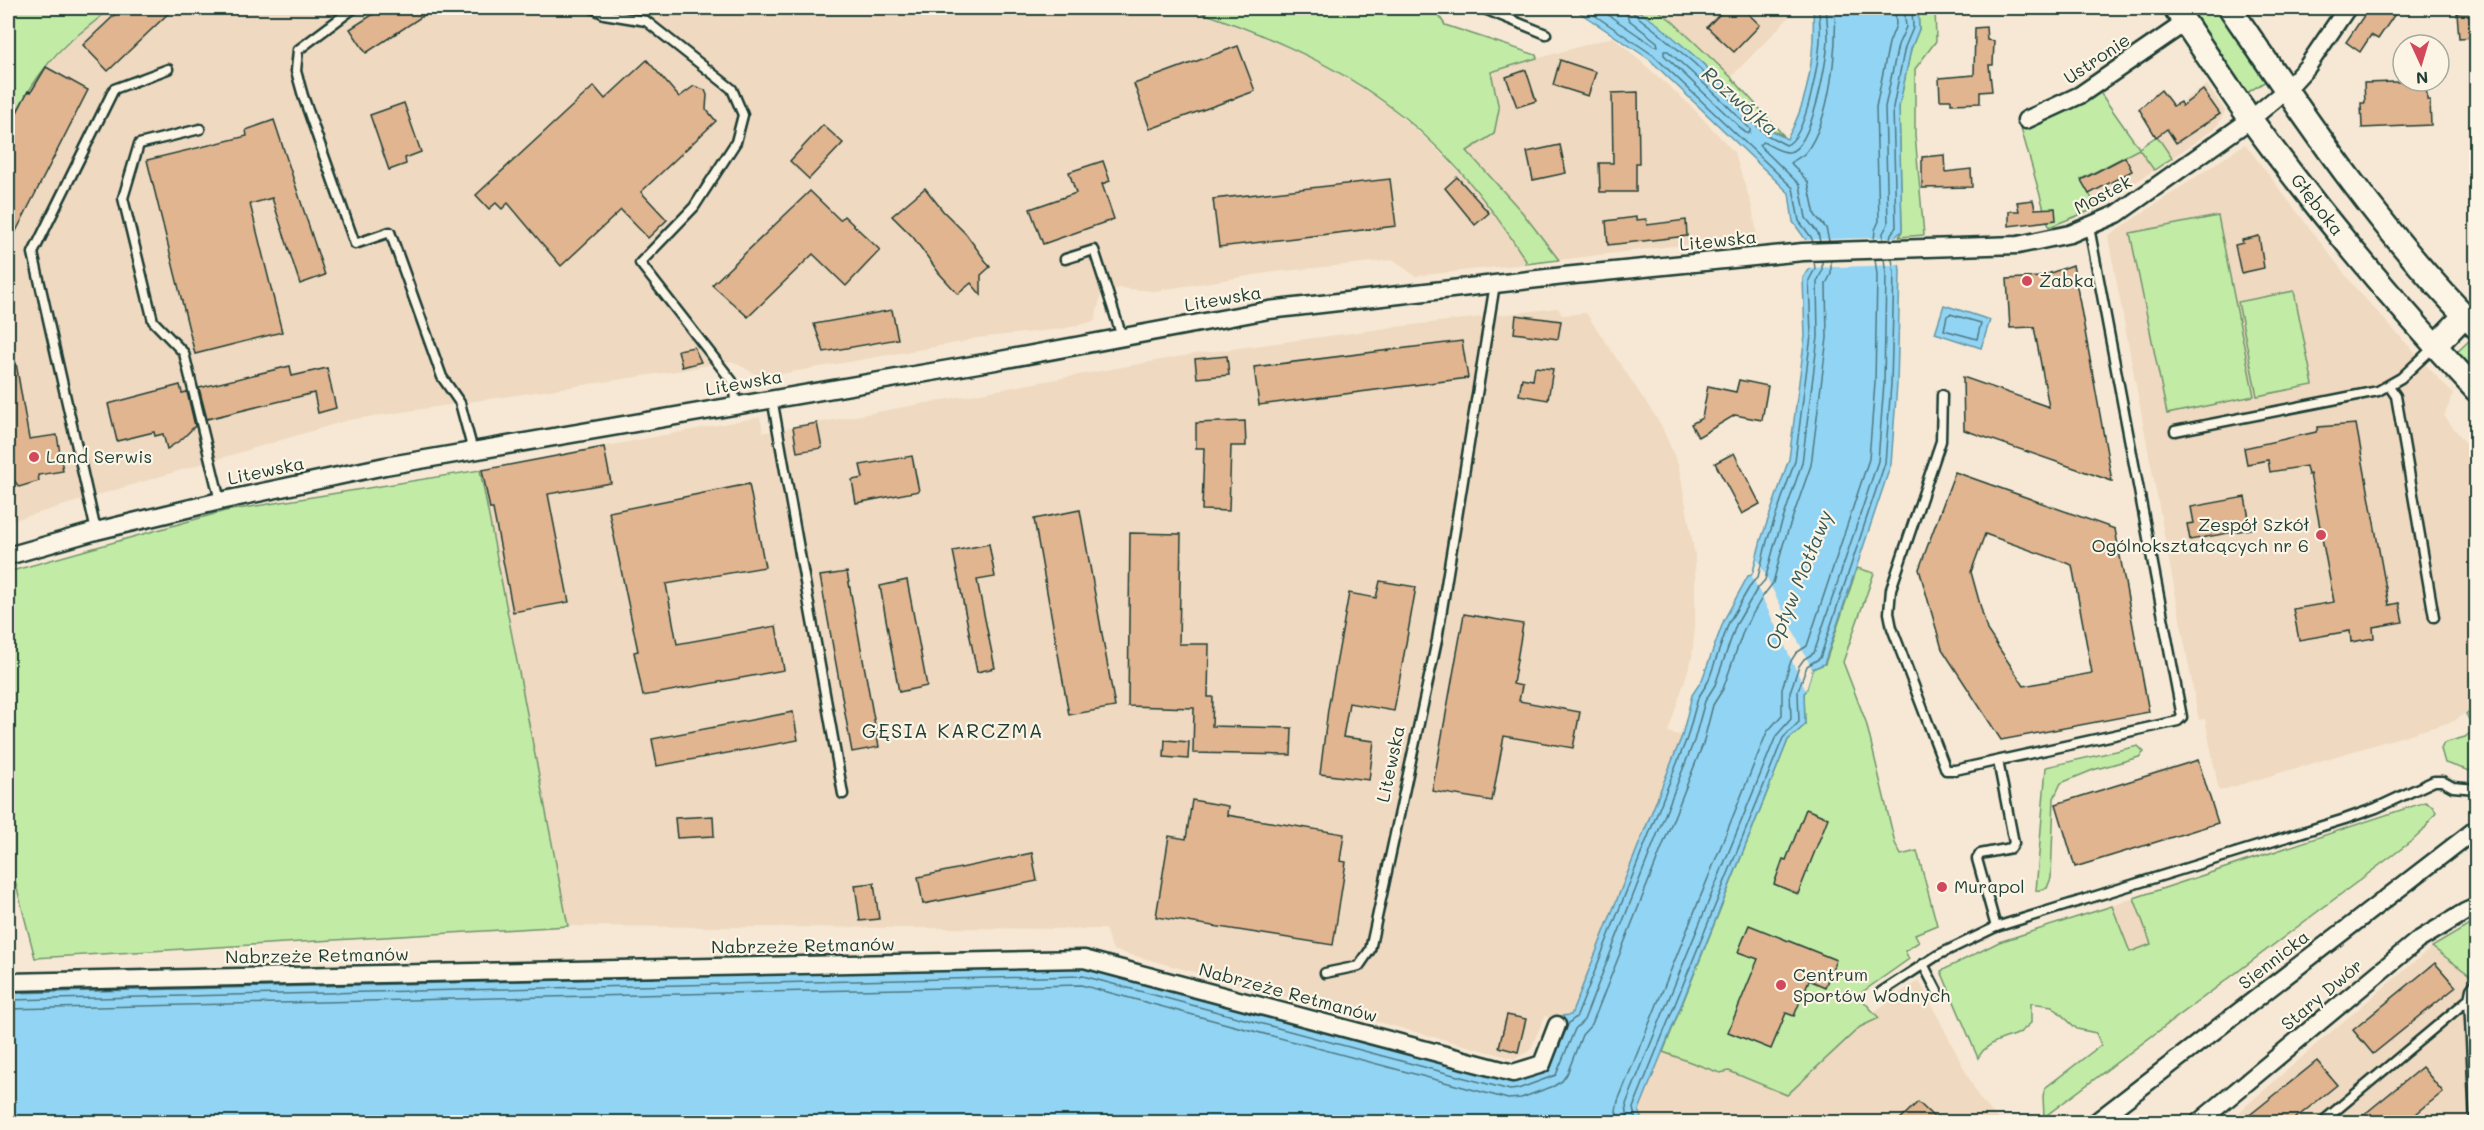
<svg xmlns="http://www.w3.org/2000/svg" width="2484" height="1130" font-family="Mali,sans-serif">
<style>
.built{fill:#efd9c0}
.green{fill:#c2eba6;stroke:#70946d;stroke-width:1.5}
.water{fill:#92d4f4;stroke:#6498a7;stroke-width:1.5}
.pier{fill:#f6e8d4}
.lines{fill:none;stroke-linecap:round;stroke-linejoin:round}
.shore{stroke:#4d7981;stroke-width:1.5}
.building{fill:#e0b590;stroke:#1f3d34;stroke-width:1.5;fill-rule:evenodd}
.lane-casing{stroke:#1f3d34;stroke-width:13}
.street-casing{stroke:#1f3d34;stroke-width:21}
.secondary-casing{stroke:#1f3d34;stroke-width:27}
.lane{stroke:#fcf5e5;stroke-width:8}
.street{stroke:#fcf5e5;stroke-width:16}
.secondary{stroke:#fcf5e5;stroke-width:22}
.poi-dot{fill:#d1495b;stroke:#fcf5e5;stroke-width:2}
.labels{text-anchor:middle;stroke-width:4.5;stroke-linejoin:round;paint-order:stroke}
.street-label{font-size:18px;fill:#1f3d34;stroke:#fcf5e5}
.poi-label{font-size:18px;fill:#1f3d34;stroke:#fcf5e5;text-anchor:start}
.water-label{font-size:20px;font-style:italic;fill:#365b5a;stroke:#fcf5e5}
.neighbourhood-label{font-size:20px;letter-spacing:1.5px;fill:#1f3d34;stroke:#fcf5e5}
</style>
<rect width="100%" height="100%" fill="#f6e8d4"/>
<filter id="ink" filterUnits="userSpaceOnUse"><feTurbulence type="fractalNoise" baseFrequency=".0167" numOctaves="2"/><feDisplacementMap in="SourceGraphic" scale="12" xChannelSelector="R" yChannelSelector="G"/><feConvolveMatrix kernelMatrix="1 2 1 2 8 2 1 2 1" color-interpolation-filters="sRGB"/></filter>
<g filter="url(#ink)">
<g class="built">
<polygon points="111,8 1189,8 1297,51 1336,72 1384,102 1428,140 1479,193 1508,231 1527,261 1525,264 1415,276 1394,260 1273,272 1154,291 1119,288 1101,294 1095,321 1062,329 976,338 962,342 780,374 779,372 757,375 732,361 683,370 348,420 8,522 8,126 27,92 46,67 74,38"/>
<polygon points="1655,8 1798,8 1731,77"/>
<polygon points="1613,37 1689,104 1734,152 1752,207 1758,240 1672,246 1559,260 1522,212 1466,151 1477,143 1499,109 1491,72"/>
<polygon points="2207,85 2225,111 2217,127 2172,158 2157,136 2190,113 2183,101"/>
<polygon points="2245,144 2357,290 2453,394 2444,416 2476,456 2476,705 2454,721 2219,791 2205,719 2199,720 2108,236"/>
<polygon points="2139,149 2154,170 2097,208 2081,179"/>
<polygon points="1558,308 1562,315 1586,313 1661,425 1679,467 1695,556 1695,624 1692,658 1668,732 1682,736 1571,1015 1562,1016 1560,1021 1545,1016 1530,1050 1515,1059 1113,950 1105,929 568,926 480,470 760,417 763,432 768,432 1194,354 1396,327"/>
<polygon points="2134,898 2151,944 2129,952 2112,906"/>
<polygon points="2432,947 2476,980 2476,1122 2228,1122 2319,1042"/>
<polygon points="1919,980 1979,1098 2001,1122 1642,1122 1639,1110 1663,1052 1720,1073 1729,1071 1787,1094 1860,1027 1879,1018 1874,1012"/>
</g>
<g class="green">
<path d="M8,8H111C99,18 87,28 75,37C46,59 26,95 8,126Z"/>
<path d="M1189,8H1434L1445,25L1536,55L1537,58L1491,72L1499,109L1494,134L1467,151L1522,212L1559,260L1525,264L1526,261C1489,201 1441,143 1383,101C1325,59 1256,31 1189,8Z"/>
<path d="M1634,8H1655L1671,20L1731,77L1784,136C1762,127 1750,107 1733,91C1701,62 1669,32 1634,8Z"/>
<polygon points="1918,8 1935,8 1936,41 1915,69 1915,135 1924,235 1899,237 1902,231 1899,107 1911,49 1919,29"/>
<polygon points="2188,8 2216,8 2266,81 2247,93"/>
<path d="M2099,91L2139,148L2157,136L2172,158L2154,170L2139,149L2081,179L2097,208L2049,227L2021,128C2050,119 2074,108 2099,91Z"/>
<polygon points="2218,216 2254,396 2167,414 2130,233"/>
<polygon points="2294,291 2313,385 2257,396 2238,302"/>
<polygon points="2472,338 2476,342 2476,377 2454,355"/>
<polygon points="480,470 568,926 35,958 8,854 8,572 225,511"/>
<polygon points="1857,568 1874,573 1843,662 1866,722 1895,843 1901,855 1917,851 1937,925 1915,934 1919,942 1905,951 1909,959 1858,995 1879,1018 1860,1027 1787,1095 1729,1071 1720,1073 1663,1052 1788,740 1805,725 1804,693 1806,691 1812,669 1825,664"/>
<polygon points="2476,705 2476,770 2470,771 2445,763 2441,749 2444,743 2465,737 2471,732 2472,725 2466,714"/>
<polygon points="2138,746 2144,752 2139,757 2093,770 2061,783 2054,798 2051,878 2047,888 2036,891 2046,767"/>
<path d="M2425,802L2433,806L2436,812L2423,831L2413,840L2044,1117L2043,1096L2045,1088L2101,1045L2096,1033L2077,1029L2052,1006L2031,1003V1023C2026,1027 2021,1033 2015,1035C2000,1040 1986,1043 1978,1058L1941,971L1999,942L2112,906L2130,952L2151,944L2134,898Z"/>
<polygon points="2476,921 2476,969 2471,976 2432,947"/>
</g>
<g class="water">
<path d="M1573,8H1634L1659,25L1699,60L1770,130L1787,139C1809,100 1815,52 1813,8H1918L1919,29L1911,49L1899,107L1902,231L1896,236L1900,271L1897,384L1891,464L1824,664L1812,669L1806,691L1804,693L1805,725L1788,740L1639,1110L1642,1122H8V987L1084,962L1513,1077L1546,1065L1561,1016L1571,1015L1682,736L1692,695L1702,680L1724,620L1748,576L1752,575L1761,540L1789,459L1805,336L1803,278L1809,268L1806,240L1793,222L1789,193L1649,59Z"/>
<polygon points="1944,305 1990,320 1981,348 1935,333"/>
</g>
<g class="pier">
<polygon points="1899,237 1900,265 1805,268 1803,240"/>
<polygon points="1758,560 1812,669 1806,691 1752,576"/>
</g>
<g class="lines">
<g class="shore">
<polyline points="1584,8 1653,55 1793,188 1799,221 1811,237 1813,242"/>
<polyline points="1598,8 1654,46 1658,46 1657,42 1629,20 1624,8"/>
<path d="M1632,8L1634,14L1655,30L1695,64L1765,134L1786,145C1806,139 1819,61 1820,40C1821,30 1819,18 1819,8"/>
<polygon points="1664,51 1668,51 1724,102 1750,129 1750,133 1746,133 1664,55"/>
<polyline points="1890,239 1891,234 1896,227 1893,107 1905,47 1913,28 1912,8"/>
<polyline points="1874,240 1875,230 1879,221 1876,107 1889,43 1896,25 1895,8"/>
<polyline points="1883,240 1883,233 1888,224 1885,107 1898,45 1906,27 1904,8"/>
<path d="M1829,241L1826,228L1815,215L1808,182L1791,163C1795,159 1802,157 1806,152C1831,119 1837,48 1835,8"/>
<path d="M1820,242L1818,233L1806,218L1800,185L1759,145L1763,142C1770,145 1780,153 1789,152C1812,149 1827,61 1828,40C1828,30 1827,18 1826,8"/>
<polygon points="1950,314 1981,323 1977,339 1944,330 1947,316"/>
<polyline points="8,993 654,978"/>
<polyline points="8,1000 1083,976 1510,1090 1518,1089 1556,1075 1575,1029 1584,1020 1694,741 1705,701 1715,685 1736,625 1757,589 1765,580 1775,543 1802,463 1818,337 1817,282 1822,271 1822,261"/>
<polyline points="8,1009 1081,985 1508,1099 1521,1098 1554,1086 1562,1081 1567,1074 1582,1035 1592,1024 1703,744 1713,705 1723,689 1744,629 1763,596 1773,583 1783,545 1811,465 1827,338 1826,284 1831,274 1831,261"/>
<polyline points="1549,1070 1569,1023 1577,1016 1687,738 1698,698 1708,682 1729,622 1752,583 1758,577 1767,541 1795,461 1811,336 1809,280 1815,269 1814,261"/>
<polyline points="1619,1122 1616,1111 1618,1101 1767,732 1782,715 1782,689 1791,661 1796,653 1807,646 1869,459 1875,383 1877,275 1875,259"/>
<polyline points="1628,1122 1626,1104 1776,736 1791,719 1790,692 1799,666 1804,659 1814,653 1878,461 1884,383 1886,274 1884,259"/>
<polyline points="1636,1122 1633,1108 1783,738 1799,722 1798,691 1807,666 1820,658 1885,463 1891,384 1894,272 1892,259"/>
</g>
</g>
<g class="building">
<polygon points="122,8 174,8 108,71 83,45"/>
<polygon points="383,8 435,8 366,53 350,29"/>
<polygon points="1726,8 1742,8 1760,25 1734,52 1707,27"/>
<polygon points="2369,8 2399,8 2378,39 2371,35 2360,52 2346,42"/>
<polygon points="2461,8 2476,8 2476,37 2459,38 2457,13 2461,12"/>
<polygon points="1986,27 1987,40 1994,41 1993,65 1989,65 1992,91 1980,92 1980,103 1951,104 1951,100 1940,100 1939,78 1974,75 1975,28"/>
<polygon points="1238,46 1255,91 1150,129 1134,84"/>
<polygon points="647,60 679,97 694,86 705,90 707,95 706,109 716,121 641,192 667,220 648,238 621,210 561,266 508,203 502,209 496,203 489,209 476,195 594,86 605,99"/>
<polygon points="1560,60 1596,72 1588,96 1553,85"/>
<polygon points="46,67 88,90 8,247 8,130 28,91 31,92"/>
<polygon points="1526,70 1536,101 1517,107 1506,77"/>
<polygon points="2426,81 2427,100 2430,100 2431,125 2362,128 2361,103 2365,103 2364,83"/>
<polygon points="2161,90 2173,106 2180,102 2182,106 2203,90 2220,114 2176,143 2167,129 2156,137 2139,109"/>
<polygon points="1638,92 1639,163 1636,163 1636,192 1600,192 1599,163 1613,163 1612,93"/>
<polygon points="404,103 421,152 405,158 406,164 389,170 370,115"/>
<polygon points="274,120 325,275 300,284 272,198 250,204 282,332 195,354 147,160 247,136 246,130"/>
<polygon points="823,125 843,143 809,179 790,161"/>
<polygon points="1560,145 1566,173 1533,180 1527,152"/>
<polygon points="1944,155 1945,172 1971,169 1972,187 1922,188 1922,157"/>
<polygon points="2125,157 2132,171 2089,194 2081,180"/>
<polygon points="1103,161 1110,181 1102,184 1114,219 1043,244 1030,209 1076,193 1069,172"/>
<polygon points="1457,177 1489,213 1475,225 1445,188"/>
<polygon points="1390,179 1396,226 1219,247 1213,199"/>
<polygon points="925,188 943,211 966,234 990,267 981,275 981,295 971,283 958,294 939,273 913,237 892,216"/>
<polygon points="810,191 840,220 844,216 880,250 846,286 813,254 748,317 712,285"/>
<polygon points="2033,200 2035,209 2055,208 2056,220 2009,226 2009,211 2019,211 2017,202"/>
<polygon points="1636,217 1636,220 1646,219 1647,225 1686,220 1687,236 1608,245 1606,221"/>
<polygon points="2259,236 2264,268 2241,273 2235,245 2243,243 2242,240"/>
<polygon points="2073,265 2112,481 1964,430 1963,377 2049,407 2034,327 2010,328 2007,279 2039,277"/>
<polygon points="892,310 898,339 824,352 814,324"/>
<polygon points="1516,315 1561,321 1558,339 1514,333"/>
<polygon points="1462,341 1468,378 1259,405 1254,367"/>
<polygon points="694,347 701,362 682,367 678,350"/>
<polygon points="1227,356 1229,375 1197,378 1195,359"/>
<polygon points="16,363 29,439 57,435 63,471 38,475 39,481 19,487 14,480 8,481 8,364"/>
<polygon points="290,366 292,376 327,368 336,408 318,413 314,393 207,419 199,388"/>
<polygon points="1535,367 1553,369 1548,400 1519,395 1522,378 1533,380"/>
<polygon points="1739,380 1768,386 1762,420 1735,415 1698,437 1691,424 1702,418 1708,386 1736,392"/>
<polygon points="180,385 182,393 187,392 195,426 182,439 167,449 163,434 155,436 154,432 117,441 108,404"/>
<polygon points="1245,421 1246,446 1231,446 1229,511 1202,510 1204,448 1196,448 1196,423"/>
<polygon points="817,423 822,448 797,452 793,427"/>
<polygon points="2356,424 2389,605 2399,603 2403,622 2373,627 2374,638 2351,642 2350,631 2299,640 2293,609 2334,602 2310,474 2308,475 2306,466 2270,472 2268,460 2247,464 2244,448 2316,432 2318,427"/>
<polygon points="604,447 611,483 548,494 569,602 513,612 493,509 490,509 482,470"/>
<polygon points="1734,453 1760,504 1742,514 1715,463"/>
<polygon points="912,456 919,491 856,503 852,480 863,478 860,465"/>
<path d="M1955,472L2115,529L2149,712L2001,740L1942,649L1919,569ZM1985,534L2072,565L2092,673L2024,686L1987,630L1971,572Z"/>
<polygon points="749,484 765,567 666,584 677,644 776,626 784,670 643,696 634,652 638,651 609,512"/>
<polygon points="2245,497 2251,529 2190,540 2187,524 2194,523 2191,507"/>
<polygon points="1080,510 1115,707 1069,715 1034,519"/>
<polygon points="1130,533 1181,534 1179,644 1209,644 1208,697 1213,697 1212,726 1292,728 1291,755 1193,753 1194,708 1128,706"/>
<polygon points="989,544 995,577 977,580 995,668 977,672 953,551"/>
<polygon points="847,572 879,747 852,752 820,576"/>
<polygon points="907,580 927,686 899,692 880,586"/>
<polygon points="1380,581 1416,587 1394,711 1349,703 1343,737 1374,741 1369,780 1320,774 1328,709 1349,593 1376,598"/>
<polygon points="1464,614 1523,624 1513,684 1522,686 1519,701 1580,712 1573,748 1504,736 1492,801 1432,791"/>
<polygon points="793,712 798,740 657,766 652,739"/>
<polygon points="1165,740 1189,742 1188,759 1164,757"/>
<polygon points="2198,760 2218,823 2075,867 2056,804"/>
<polygon points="1192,800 1228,806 1227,815 1344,834 1340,861 1346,862 1333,945 1156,917 1169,836 1186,839"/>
<polygon points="1806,809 1828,818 1798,894 1774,884 1783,859 1786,860"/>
<polygon points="713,816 714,836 677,838 675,818"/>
<polygon points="1032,853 1037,881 923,904 918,877"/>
<polygon points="874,883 879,919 860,921 855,885"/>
<polygon points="1749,925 1836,960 1825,987 1809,980 1794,1016 1786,1013 1771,1049 1728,1032 1758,959 1738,952"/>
<polygon points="2435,963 2456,987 2373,1054 2353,1030"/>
<polygon points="1507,1015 1526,1019 1518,1052 1499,1047"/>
<polygon points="2317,1061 2337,1085 2291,1122 2241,1122"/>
<polygon points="2422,1067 2443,1092 2406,1122 2355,1122"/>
<polygon points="1918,1102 1939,1122 1897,1122"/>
</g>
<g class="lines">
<defs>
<g id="lane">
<polyline points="354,8 298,50 296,71 303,96 355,244 390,232 442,377 460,403 473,451"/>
<polyline points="592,8 604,14 646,21 732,89 743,115 736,142 694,207 640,263 732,381 736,404"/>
<polyline points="1482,8 1546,34"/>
<polyline points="200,129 139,144 123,198 153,321 184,353 220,501"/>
<polyline points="1065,259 1094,250 1122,337"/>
<polyline points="2389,386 2396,396 2434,617"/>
<polyline points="1942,395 1941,441 1891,589 1889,613 1892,628 1946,770 1955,770 2178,721 2182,717 2089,227"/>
<polyline points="772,398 843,794"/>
<polyline points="2175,431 2378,391 2401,378 2434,347"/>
<polyline points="96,531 33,253 114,89 168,69"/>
<polyline points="1996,927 1977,859 1980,854 2011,848 2014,843 1998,761"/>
<polyline points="1923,964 1937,991"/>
<polyline points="1325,973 1359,966 1370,950 1437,640 1495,284"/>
<polyline points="1881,992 1938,955 1996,927 2345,819 2376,808 2434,781 2442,781 2453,787 2476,789"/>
<polyline points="2322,1122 2469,999"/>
<polyline points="2475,1122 2469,999 2471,989 2476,982"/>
</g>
<g id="street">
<polyline points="2026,120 2080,95 2186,22"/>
<polyline points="8,556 96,531 220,501 385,466 990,362 1269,310 1564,276 1803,252 2018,245 2070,234 2117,214 2251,119 2286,90 2307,67 2347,8"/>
<polyline points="8,982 1084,959 1513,1073 1542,1064 1557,1025"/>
<polyline points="2096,1122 2476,829"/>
<polyline points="2199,1122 2417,941 2465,912 2476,907"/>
</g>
<g id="secondary">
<path d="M2175,8C2201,45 2225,84 2252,121C2321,215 2396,305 2476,390"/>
<path d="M2230,8C2305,118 2381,232 2476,327"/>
<polyline points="2435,346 2465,315"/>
</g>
</defs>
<use href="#lane" class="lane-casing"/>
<use href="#street" class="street-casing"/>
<use href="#secondary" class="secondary-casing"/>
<use href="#lane" class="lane"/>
<use href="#street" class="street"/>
<use href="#secondary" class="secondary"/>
</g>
</g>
<g class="poi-dot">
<circle cx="2027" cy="281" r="6"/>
<circle cx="34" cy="457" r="6"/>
<circle cx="2321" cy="535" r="6"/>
<circle cx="1942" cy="887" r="6"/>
<circle cx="1781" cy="985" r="6"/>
</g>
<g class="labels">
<g class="street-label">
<text transform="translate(2097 59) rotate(-34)" y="6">Ustronie</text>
<text transform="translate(2103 195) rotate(-28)" y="6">Mostek</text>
<text transform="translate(2317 205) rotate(52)" y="6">Głęboka</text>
<text transform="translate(1718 241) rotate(-6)" y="6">Litewska</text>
<text transform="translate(1223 299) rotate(-10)" y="6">Litewska</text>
<text transform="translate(744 383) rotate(-10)" y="6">Litewska</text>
<text transform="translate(266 471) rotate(-12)" y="6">Litewska</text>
<text transform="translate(1391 764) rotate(-78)" y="6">Litewska</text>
<text transform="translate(803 946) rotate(-1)" y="6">Nabrzeże Retmanów</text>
<text transform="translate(317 956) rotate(-1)" y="6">Nabrzeże Retmanów</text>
<text transform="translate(2274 960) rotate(-38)" y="6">Siennicka</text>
<text transform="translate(1288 993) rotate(15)" y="6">Nabrzeże Retmanów</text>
<text transform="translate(2322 995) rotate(-40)" y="6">Stary Dwór</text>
</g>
<g class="poi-label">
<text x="2039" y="287">Żabka</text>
<text x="46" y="463">Land Serwis</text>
<text x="2309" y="531" text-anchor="end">Zespół Szkół<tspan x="2309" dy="21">Ogólnokształcących nr 6</tspan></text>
<text x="1954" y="893">Murapol</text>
<text x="1793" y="981">Centrum<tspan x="1793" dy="21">Sportów Wodnych</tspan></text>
</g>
<g class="water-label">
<text transform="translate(1740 101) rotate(41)" y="7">Rozwójka</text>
<text transform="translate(1799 580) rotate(-68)" y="7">Opływ Motławy</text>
</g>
<g class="neighbourhood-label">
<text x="953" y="738">GĘSIA KARCZMA</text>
</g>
</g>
<rect width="2484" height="1130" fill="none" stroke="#fcf5e5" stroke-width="30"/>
<rect x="15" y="15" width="2454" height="1100" fill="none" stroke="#1f3d34" stroke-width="2" filter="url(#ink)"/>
<g transform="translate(2421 63) rotate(176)"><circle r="28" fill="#fcf5e5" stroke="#a4ab9e" stroke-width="1.5"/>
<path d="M0-4.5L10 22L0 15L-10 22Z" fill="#d1495b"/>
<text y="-9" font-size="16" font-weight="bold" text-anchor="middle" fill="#1f3d34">N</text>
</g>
</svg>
